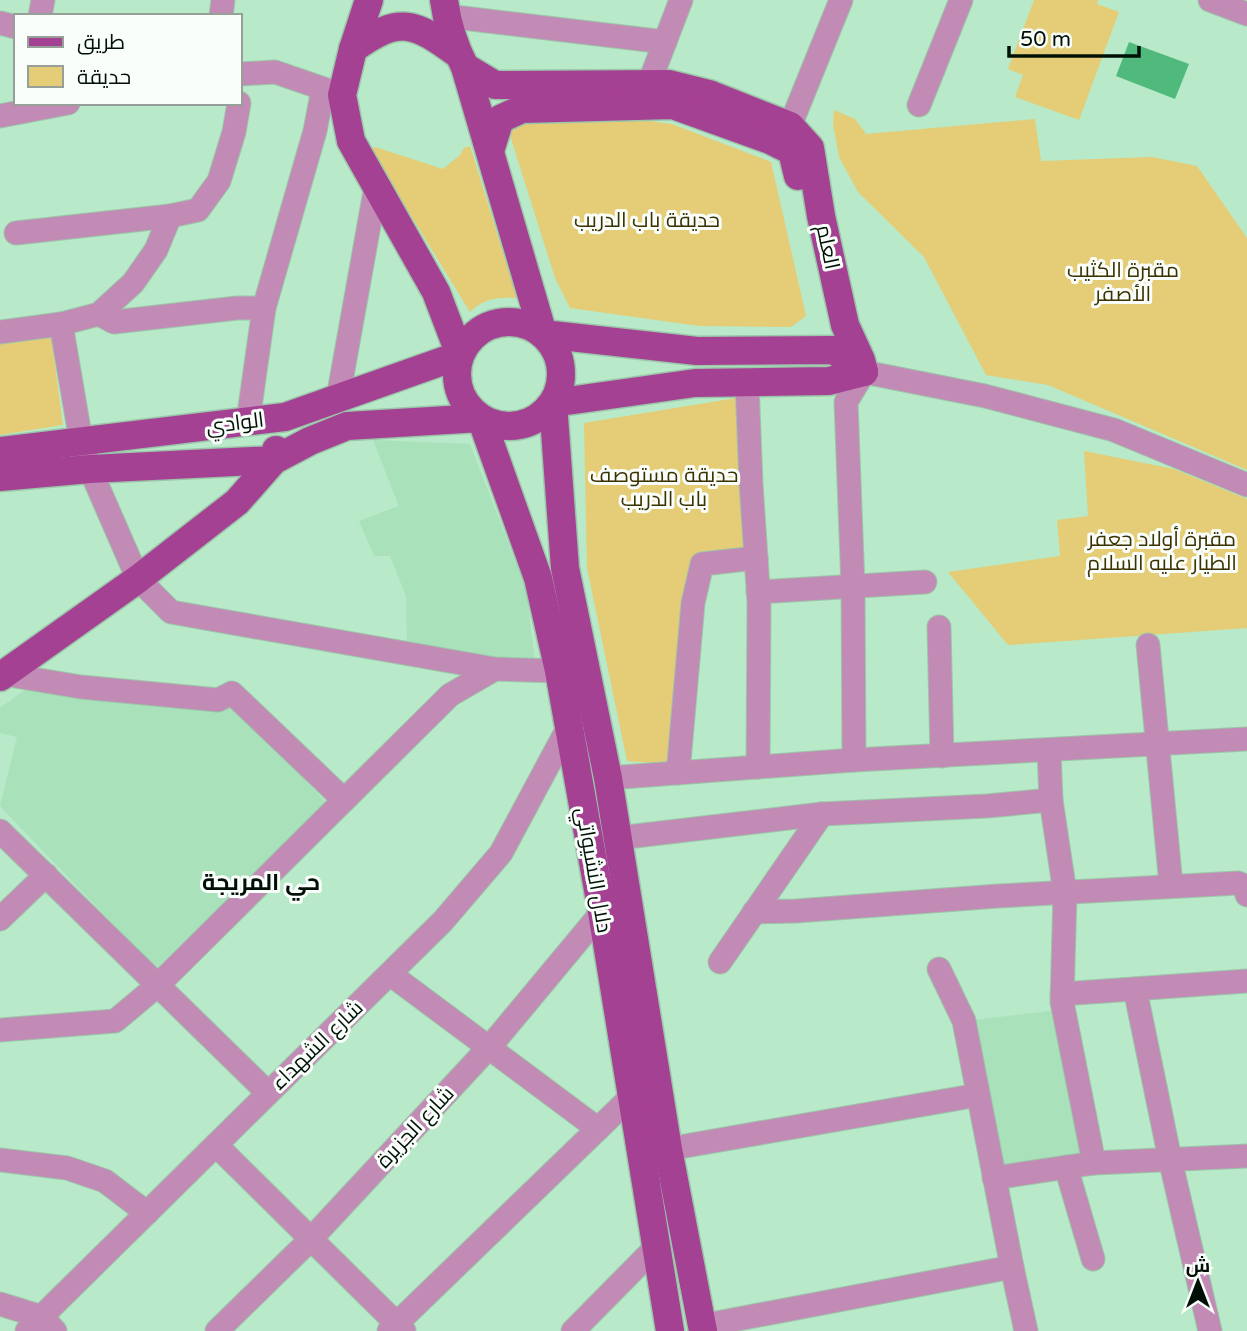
<svg xmlns="http://www.w3.org/2000/svg" width="1247" height="1331" font-family="'Varela Round',Cairo,sans-serif">
<style>
.built{fill:#a9e1bb}
.green{fill:#e4cd76}
.water{fill:#50b97c}
.lines{fill:none;stroke-linecap:round;stroke-linejoin:round}
.minor-casing{stroke:#9bc6a9;stroke-width:25}
.major-casing{stroke:#9bc6a9;stroke-width:31}
.minor{stroke:#c28bb5;stroke-width:23}
.major{stroke:#a54193;stroke-width:28}
.labels{text-anchor:middle;stroke-width:6;stroke-linejoin:round;paint-order:stroke}
.park-label{font-size:21px;fill:#3c3100;stroke:#f9fefa}
.street-label{font-size:21px;fill:#011006;stroke:#f9fefa}
.neighbourhood-label{font-size:23px;font-weight:bold;fill:#011006;stroke:#f9fefa}
</style>
<rect width="100%" height="100%" fill="#b8e9c8"/>
<g class="built">
<polygon points="373,440 470,444 526,589 535,663 407,645 406,596 390,556 374,556 359,521 399,506"/>
<polygon points="25,690 220,707 229,701 326,802 156,969 0,806 17,737 0,733 0,708"/>
<polygon points="1058,1010 1084,1150 1075,1158 1000,1166 974,1020"/>
</g>
<g class="green">
<polygon points="1034,0 1098,0 1097,4 1119,12 1079,120 1015,97 1023,75 1008,69"/>
<polygon points="834,110 855,119 866,134 1035,119 1041,161 1152,157 1197,166 1247,238 1247,470 1048,385 986,375 924,257 858,192 839,157 833,124"/>
<polygon points="518,119 634,119 672,124 771,162 806,316 791,327 699,326 570,308 555,278 508,129"/>
<path d="M470,146L517,298C498,297 484,298 470,312L370,149L375,147L443,169L460,155L464,148Z"/>
<polygon points="51,335 63,425 0,435 0,344"/>
<polygon points="736,398 745,547 694,558 666,764 627,761 587,568 584,423"/>
<polygon points="1084,451 1174,469 1247,499 1247,628 1008,645 948,572 1060,556 1057,520 1088,516"/>
</g>
<polygon class="water" points="1129,42 1189,64 1175,99 1116,76"/>
<g class="lines">
<defs>
<g id="minor">
<polyline points="1210,0 1247,14"/>
<polyline points="40,16 43,0"/>
<polyline points="221,16 223,0"/>
<polyline points="446,16 665,42"/>
<polyline points="0,23 16,27"/>
<polyline points="240,74 275,72 336,93"/>
<polyline points="648,86 681,0"/>
<polyline points="919,105 961,0"/>
<polyline points="0,116 68,103"/>
<polyline points="790,126 841,0"/>
<polyline points="16,233 170,216"/>
<polyline points="99,314 114,322 237,308 264,308"/>
<polyline points="61,324 81,441 90,469 138,579 171,612 495,669 559,671"/>
<polyline points="0,332 61,324 99,314 133,283 156,250 170,216 198,210 219,181 234,132 239,103"/>
<polyline points="747,383 751,484 759,602 758,767"/>
<polyline points="338,398 376,186"/>
<polyline points="248,421 264,308 315,131 323,89"/>
<polyline points="758,592 925,582"/>
<polyline points="939,627 942,756"/>
<polyline points="1148,645 1171,885"/>
<polyline points="3,674 81,687 218,700 232,693 344,800"/>
<polyline points="1049,750 1051,800 1065,893 1062,1002 1094,1163"/>
<polyline points="854,760 853,587 846,402 864,372 985,396 1114,430 1247,485"/>
<polyline points="678,773 693,603 702,564 756,558"/>
<polyline points="608,778 854,760 1247,739"/>
<polyline points="822,814 987,806 1051,800"/>
<polyline points="0,831 268,1093"/>
<polyline points="618,838 822,814 720,962"/>
<polyline points="754,912 796,911 998,896 1238,883 1245,886 1247,895"/>
<polyline points="0,919 46,875"/>
<polyline points="939,969 964,1021 1012,1267 1026,1331"/>
<polyline points="390,974 598,1129"/>
<polyline points="1135,989 1170,1159 1210,1331"/>
<polyline points="1062,994 1247,981"/>
<polyline points="0,1030 115,1021 158,985 450,695 495,669"/>
<polyline points="216,1145 404,1331"/>
<polyline points="668,1149 978,1095"/>
<polyline points="0,1160 67,1168 105,1181 147,1213"/>
<polyline points="1066,1167 1093,1259"/>
<polyline points="994,1178 1094,1163 1247,1156"/>
<polyline points="0,1304 42,1317 55,1331"/>
<polyline points="701,1326 1012,1267"/>
<polyline points="27,1331 443,921 501,853 568,728"/>
<polyline points="217,1331 311,1239 493,1043 602,912"/>
<polyline points="389,1331 631,1097"/>
<polyline points="573,1331 655,1248"/>
</g>
<g id="major">
<path d="M444,0C447,23 454,46 465,67L543,334L697,351L834,350L864,372"/>
<path d="M353,49C400,15 414,22 458,54"/>
<polyline points="465,67 495,85 669,84 709,94 790,126 810,148 821,216 845,325 861,360 864,372"/>
<polyline points="490,151 500,119 522,109 673,105 770,140 792,151 798,176"/>
<circle cx="509" cy="374" r="52"/>
<polyline points="0,451 285,417 460,355 436,292 351,141 342,95 353,49 369,0"/>
<polyline points="0,477 90,469 274,460 276,450"/>
<polyline points="0,677 138,579 237,502 274,460 310,441 347,426 481,418 538,578 559,671 602,912 670,1331"/>
<polyline points="703,1331 668,1149 608,778 565,568 553,403 695,383 829,381 864,372"/>
</g>
</defs>
<use href="#minor" class="minor-casing"/>
<use href="#major" class="major-casing"/>
<use href="#minor" class="minor"/>
<use href="#major" class="major"/>
</g>
<g class="labels">
<g class="park-label">
<text x="647" y="227">حديقة باب الدريب</text>
<text x="1123" y="277">مقبرة الكثيب<tspan x="1123" dy="24">الأصفر</tspan></text>
<text x="664" y="482">حديقة مستوصف<tspan x="664" dy="24">باب الدريب</tspan></text>
<text x="1162" y="546">مقبرة أولاد جعفر<tspan x="1162" dy="24">الطيار عليه السلام</tspan></text>
</g>
<g class="street-label">
<text transform="translate(828 247) rotate(78)" y="7">العلم</text>
<text transform="translate(235 423) rotate(-7)" y="7">الوادي</text>
<text transform="translate(594 870) rotate(80)" y="7">دلال النشيواتي</text>
<text transform="translate(317 1045) rotate(-44)" y="7">شارع الشهداء</text>
<text transform="translate(415 1127) rotate(-47)" y="7">شارع الجزيرة</text>
</g>
<g class="neighbourhood-label">
<text x="261" y="890">حي المريجة</text>
</g>
</g>
<rect x="14" y="14" width="228" height="91" fill="#f9fefa" stroke="#969f98" stroke-width="2"/>
<rect x="28" y="37" width="35" height="10" fill="#a54193" stroke="#969f98" stroke-width="2"/>
<text x="77" y="49" font-size="21" fill="#011006">طريق</text>
<rect x="28" y="66" width="35" height="21" fill="#e4cd76" stroke="#969f98" stroke-width="2"/>
<text x="77" y="84" font-size="21" fill="#011006">حديقة</text>
<g transform="translate(1198 1282)" stroke="#f9fefa" stroke-width="5" paint-order="stroke">
<path d="M0-5L12 26L0 18L-12 26Z" fill="#011006"/>
<text y="-10" font-size="19" font-weight="bold" text-anchor="middle" fill="#011006">ش</text>
</g>
<path d="M1009 46v10h130v-10" fill="none" stroke="#011006" stroke-width="3.5"/>
<text x="1020" y="46" font-size="21" fill="#011006" stroke="#f9fefa" stroke-width="5" paint-order="stroke">50 m</text>
</svg>
